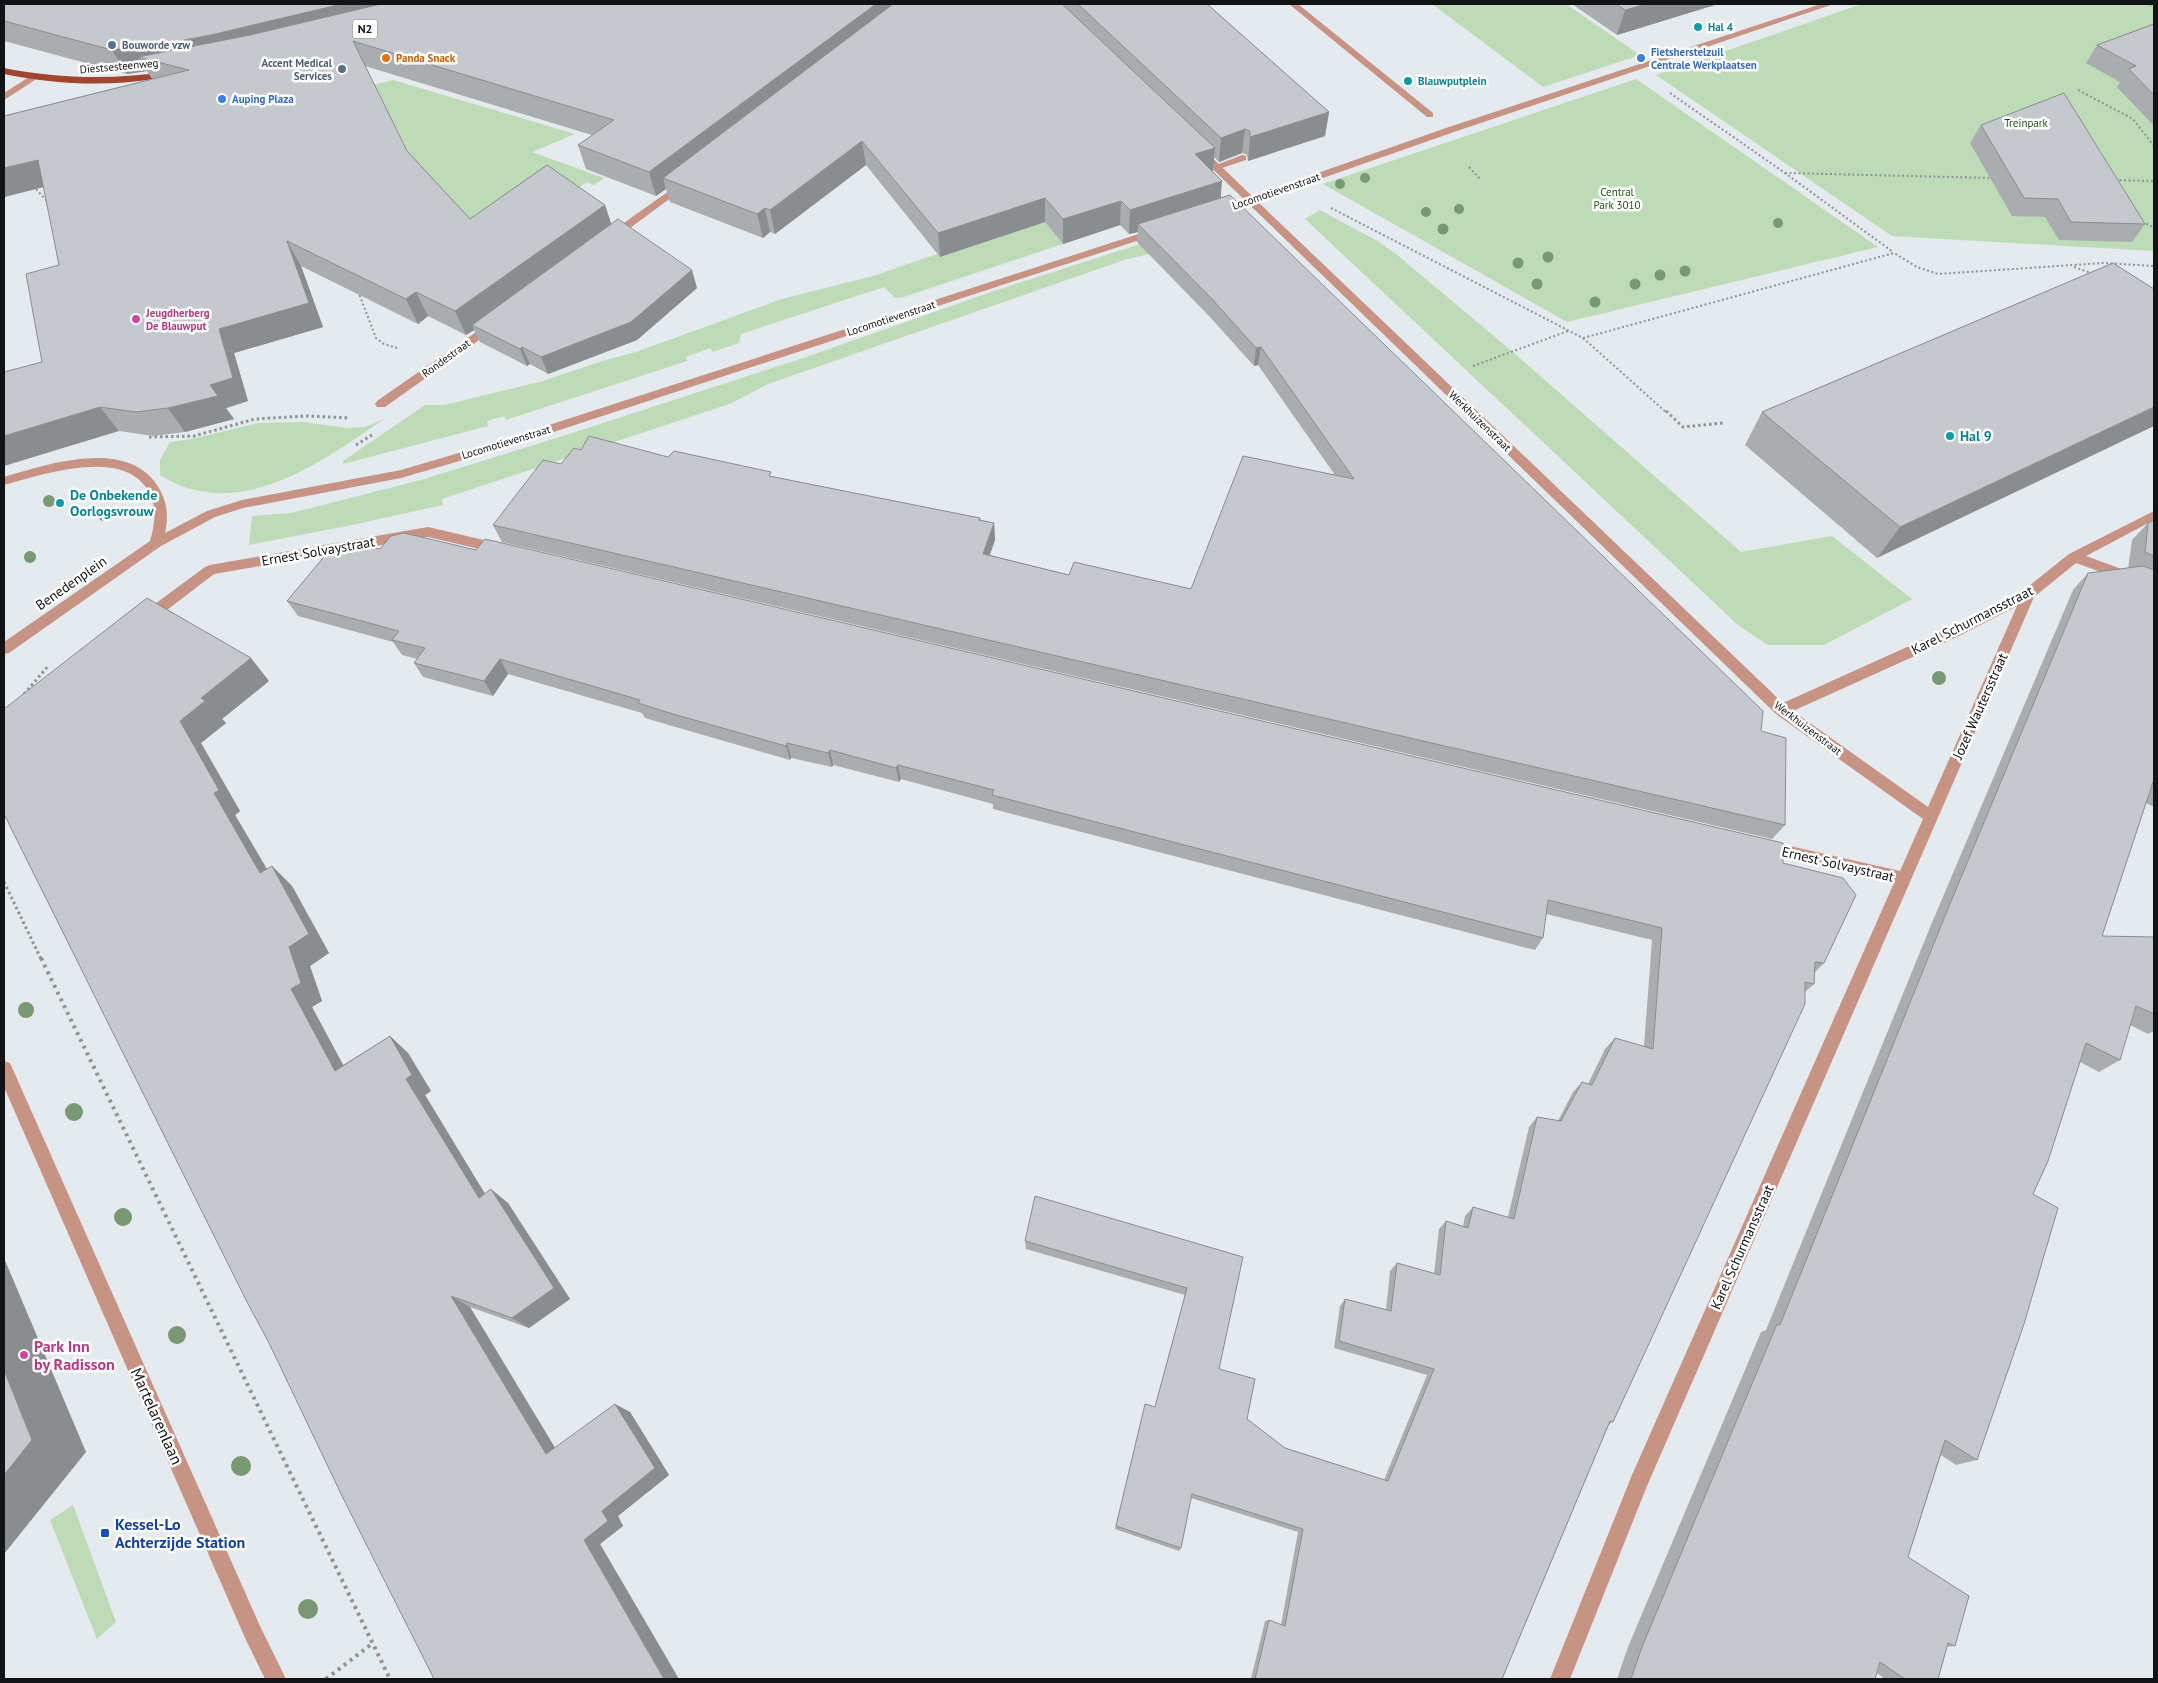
<svg xmlns="http://www.w3.org/2000/svg" width="2158" height="1683" font-family="'PT Sans',sans-serif">
<style>
.green{fill:#bddbb7}
.lines{fill:none;stroke-linecap:round;stroke-linejoin:round}
.path-far2{stroke:#8f9395;stroke-width:2;stroke-dasharray:2 2.5;stroke-linecap:butt}
.path-far1{stroke:#8f9395;stroke-width:3;stroke-dasharray:2.5 3;stroke-linecap:butt}
.path{stroke:#8f9395;stroke-width:4;stroke-dasharray:3 4.5;stroke-linecap:butt}
.service{fill:#c69385;fill-rule:evenodd}
.pedestrian{fill:#c69385;fill-rule:evenodd}
.minor{fill:#c69385;fill-rule:evenodd}
.tertiary{fill:#c69385;fill-rule:evenodd}
.primary{fill:#9f462f;fill-rule:evenodd}
.tree{fill:#789974}
.wall{fill:#a9adb0}
.shaded-wall{fill:#8a8d90}
.building{fill:#c5c9cd;stroke:#8a8d90}
.culture-dot{fill:#0f9aa8;stroke:#fff;stroke-width:2}
.service-dot{fill:#5c6f8a;stroke:#fff;stroke-width:2}
.food-dot{fill:#e8710a;stroke:#fff;stroke-width:2}
.shop-dot{fill:#3f7fe0;stroke:#fff;stroke-width:2}
.hotel-dot{fill:#d1479c;stroke:#fff;stroke-width:2}
.transit-dot{fill:#1a4fb4;stroke:#fff;stroke-width:2}
.labels{text-anchor:middle;stroke-width:5;stroke-linejoin:round;paint-order:stroke}
.far-culture-label{font-size:11px;font-weight:bold;fill:#0d838f;stroke:#fff;text-anchor:start}
.far-service-label{font-size:11px;font-weight:bold;fill:#4e5e75;stroke:#fff;text-anchor:start}
.far-shop-label{font-size:11px;font-weight:bold;fill:#366cbe;stroke:#fff;text-anchor:start}
.far-food-label{font-size:11px;font-weight:bold;fill:#c56008;stroke:#fff;text-anchor:start}
.far-street-label{font-size:11px;fill:#111314;stroke:#fff}
.far-park-label{font-size:11px;fill:#1e5610;stroke:#fff}
.far-hotel-label{font-size:11px;font-weight:bold;fill:#b23c85;stroke:#fff;text-anchor:start}
.shield{fill:#fff;stroke:#585a5a;stroke-width:1}
.shield-label{font-size:12px;font-weight:bold;fill:#111314}
.culture-label{font-size:14px;font-weight:bold;fill:#0d838f;stroke:#fff;text-anchor:start}
.street-label{font-size:14px;fill:#111314;stroke:#fff}
.near-hotel-label{font-size:16px;font-weight:bold;fill:#b23c85;stroke:#fff;text-anchor:start}
.near-street-label{font-size:16px;fill:#111314;stroke:#fff}
.near-transit-label{font-size:16px;font-weight:bold;fill:#164399;stroke:#fff;text-anchor:start}
</style>
<rect width="100%" height="100%" fill="#e5eaee"/>
<g class="green">
<polygon points="1432,4 1566,4 1640,55 1543,87"/>
<polygon points="1862,4 2154,4 2154,251 1892,236 1656,75"/>
<polygon points="1636,79 1878,247 1567,322 1323,184"/>
<polygon points="393,80 575,134 532,152 604,178 594,185 587,182 553,205 458,261 304,102"/>
<polygon points="1320,210 1379,242 1396,254 1513,352 1741,552 1832,536 1912,599 1824,645 1768,645 1738,625 1305,219"/>
<polygon points="1215,220 1149,254 1127,259 768,384 732,403 442,499 443,505 357,524 249,545 252,516 291,513 421,480 563,436 806,357 994,291"/>
<polygon points="1045,222 1063,244 904,297 895,298 884,287 741,334 739,343 713,352 710,348 686,357 687,361 506,420 504,416 487,421 488,426 343,464 343,461 425,405 444,405 543,381 602,361 636,352 782,299 873,276 937,254 941,257"/>
<path d="M384,419C320,463 238,524 160,475V460L170,442L192,439L258,423L304,422L347,428L365,427Z"/>
<polygon points="73,1505 116,1622 97,1639 50,1520"/>
</g>
<g class="lines">
<g class="path-far2">
<polyline points="2150,4 2154,8"/>
<polyline points="2078,90 2133,119 2154,146"/>
<polyline points="1670,93 1785,173 1893,252"/>
<polyline points="1469,167 1481,180"/>
<polyline points="1785,173 1994,178"/>
<polyline points="2115,180 2154,181"/>
<polyline points="33,186 49,203"/>
<polyline points="1331,208 1583,338 1894,253 1917,267 1938,274 2103,263 2154,266"/>
<polyline points="2142,222 2154,227"/>
<polyline points="2074,267 2094,274"/>
<polyline points="358,291 376,338 384,344 397,348"/>
<polyline points="1583,338 1667,413"/>
<polyline points="1473,366 1568,331"/>
</g>
<g class="path-far1">
<polyline points="1666,411 1683,427 1723,423"/>
<polyline points="149,437 194,436 255,419 306,416 350,418"/>
<polyline points="356,445 372,435"/>
<polyline points="24,694 49,665"/>
<polyline points="4,882 41,959"/>
</g>
<g class="path">
<polyline points="41,958 390,1679"/>
<polyline points="326,1679 373,1643"/>
</g>
<polygon class="service" points="1242,155 1246,156 1246,160 1216,170 1211,167"/>
<g class="pedestrian">
<polygon points="1250,197 1254,198 1255,200 1254,202 1221,213 1216,210 1217,208"/>
<path d="M1157,228L1161,229L1162,231L1161,233L514,445L401,478L243,508L215,517L161,546L9,653L4,654V642L150,541C156,521 157,502 145,486C117,449 41,475 4,485V477C48,464 126,438 157,485C167,500 169,515 165,533L207,511L242,500L401,470L506,439Z"/>
</g>
<g class="minor">
<polygon points="1289,4 1298,4 1433,113 1433,117 1427,117"/>
<path d="M1821,4H1834L1454,132L1257,201L1783,703L1949,628L2024,590L2069,554L2154,511V520L2086,556L2154,581V591L2076,563L2034,597L1647,1486L1570,1679H1550L1632,1475L1894,883L1764,852L1759,851L1756,846L1759,841L1764,840L1900,871L1923,819L1776,714L1194,151L1195,149H1203L1252,196L1446,128ZM2017,606L1928,807L1793,711L1959,636Z"/>
<polygon points="683,181 688,184 687,186 615,239 607,239 606,237 607,235"/>
<polygon points="492,321 498,325 496,328 385,407 377,407 375,404 377,401"/>
<polygon points="428,527 501,544 506,546 507,549 506,552 501,554 428,537 214,574 150,623 140,623 138,619 140,615 205,567 210,565"/>
</g>
<g class="tertiary">
<polygon points="32,75 35,76 35,80 4,100 4,93"/>
<polygon points="4,1061 10,1063 260,1626 286,1679 265,1679 246,1640 4,1087"/>
</g>
<path class="primary" d="M4,68C60,79 114,80 171,71L176,74C170,79 161,78 154,79C104,87 53,84 4,74Z"/>
</g>
<g class="tree">
<circle cx="1365" cy="178" r="5"/>
<circle cx="1340" cy="184" r="5"/>
<circle cx="1459" cy="209" r="5"/>
<circle cx="1426" cy="212" r="5"/>
<circle cx="1778" cy="223" r="5"/>
<circle cx="1443" cy="229" r="5.5"/>
<circle cx="1548" cy="257" r="5.5"/>
<circle cx="1518" cy="263" r="5.5"/>
<circle cx="1685" cy="271" r="5.5"/>
<circle cx="1660" cy="275" r="5.5"/>
<circle cx="1537" cy="284" r="5.5"/>
<circle cx="1635" cy="284" r="5.5"/>
<circle cx="1595" cy="302" r="5.5"/>
<circle cx="49" cy="501" r="6"/>
<circle cx="104" cy="515" r="6"/>
<circle cx="30" cy="557" r="6"/>
<circle cx="1939" cy="678" r="7"/>
<circle cx="26" cy="1010" r="8"/>
<circle cx="74" cy="1112" r="9"/>
<circle cx="123" cy="1217" r="9"/>
<circle cx="177" cy="1335" r="9"/>
<circle cx="241" cy="1466" r="10"/>
<circle cx="308" cy="1609" r="10"/>
</g>
<g class="wall">
<polygon points="4,4 1207,4 1329,112 1325,136 1248,161 1247,155 1242,153 1219,162 1214,157 1213,171 1221,197 1761,731 1785,825 1772,839 502,542 493,525 561,464 581,450 668,457 772,477 980,518 981,520 994,523 995,540 990,555 1069,575 1191,589 1335,475 1258,365 1254,366 1210,317 1137,242 1138,232 1129,234 1120,225 1063,244 1045,222 940,257 866,165 775,234 770,232 763,238 670,202 666,189 656,196 586,169 578,145 592,135 365,66 407,151 470,219 605,205 611,224 697,288 637,340 548,374 530,364 527,366 480,342 474,330 466,335 428,316 418,324 301,266 323,327 234,353 248,401 226,408 234,419 185,432 153,436 119,431 42,362 59,265 44,187 4,197 4,116 152,79 147,71 127,74 4,41"/>
<polygon points="1572,4 1718,4 1617,35"/>
<polygon points="2154,24 2154,126 2117,87 2120,82 2086,63 2097,45"/>
<polygon points="1981,125 2145,224 2132,242 2059,240 2045,217 2012,216 1970,143"/>
<polygon points="2113,263 1877,558 1745,445 1762,412"/>
<polygon points="2154,520 2154,807 2146,803 2102,936 2154,937 2154,1031 2148,1034 2130,1025 2120,1060 2099,1072 2080,1062 2033,1194 1977,1460 1956,1465 1941,1455 1908,1557 1955,1646 1947,1647 1938,1679 1885,1679 1877,1673 1875,1679 1617,1679 1628,1647 1761,1332 1766,1330 1931,925 2073,590 2088,573 2128,568 2132,540 2148,523"/>
<polygon points="380,549 1783,863 1824,963 1815,972 1814,984 1805,992 1613,1422 1609,1424 1502,1679 1251,1679 1265,1621 1269,1620 1281,1625 1298,1532 1191,1498 1181,1548 1179,1551 1115,1529 1145,1404 1155,1407 1185,1295 1026,1249 1025,1241 1243,1257 1219,1369 1247,1419 1285,1448 1384,1480 1427,1375 1334,1348 1340,1306 1345,1299 1386,1310 1390,1271 1397,1263 1434,1274 1439,1229 1446,1221 1463,1226 1465,1216 1473,1207 1508,1217 1529,1127 1537,1117 1558,1121 1573,1092 1582,1082 1588,1084 1605,1049 1615,1038 1644,1046 1652,940 1546,914 1543,938 1535,950 993,809 993,804 901,779 899,782 833,765 832,767 791,758 790,760 679,728 645,718 642,713 508,674 493,696 423,677 414,663 417,659 402,655 393,642 298,616 287,601 348,550"/>
<polygon points="269,681 222,719 226,723 201,743 240,811 235,815 267,869 272,866 292,886 329,953 310,966 322,1001 312,1007 343,1065 390,1036 408,1053 431,1091 425,1095 485,1194 508,1203 570,1299 529,1328 470,1307 555,1448 630,1412 669,1475 618,1516 623,1526 600,1544 269,1343 4,814"/>
</g>
<g class="shaded-wall">
<polygon points="342,4 451,4 138,57 147,71 127,74 112,50"/>
<polygon points="876,4 910,4 663,178 666,189 656,196 649,172"/>
<polygon points="1647,4 1718,4 1617,35 1625,10"/>
<polygon points="1329,112 1325,136 1248,161 1250,137"/>
<polygon points="1245,129 1242,153 1219,162 1221,138"/>
<polygon points="862,141 866,165 775,234 770,210"/>
<polygon points="1215,148 1213,172 1195,154"/>
<polygon points="38,160 55,184 4,197 4,168"/>
<polygon points="1222,181 1220,205 1138,224 1138,232 1129,234 1130,210"/>
<polygon points="1045,198 1045,222 940,257 938,233"/>
<polygon points="1121,201 1120,225 1063,244 1063,219"/>
<polygon points="605,205 613,229 472,325 474,330 466,335 455,311"/>
<polygon points="765,208 770,232 763,238 757,214"/>
<polygon points="287,241 301,266 323,327 234,353 248,401 226,408 234,419 185,432 168,408 210,385 219,329"/>
<polygon points="692,270 697,288 637,340 548,374 541,357"/>
<polygon points="416,292 428,316 418,324 406,299"/>
<polygon points="522,347 530,364 527,366 520,349"/>
<polygon points="1261,347 1258,365 1254,366 1256,348"/>
<polygon points="100,407 119,431 4,466 4,436"/>
<polygon points="2154,407 2154,426 1877,558 1900,527"/>
<polygon points="994,523 995,540 984,570 983,554"/>
<polygon points="251,658 269,681 222,719 226,723 201,743 240,811 235,815 281,893 260,873 214,793 180,721 201,698"/>
<polygon points="500,659 508,674 493,696 484,681"/>
<polygon points="787,743 791,758 790,760 786,746"/>
<polygon points="830,750 833,765 832,767 828,753"/>
<polygon points="898,765 901,779 899,782 896,768"/>
<polygon points="272,866 292,886 329,953 310,966 322,1001 312,1007 355,1087 335,1071 291,989 289,947"/>
<polygon points="390,1036 408,1053 431,1091 425,1095 496,1212 479,1198 406,1079"/>
<polygon points="491,1189 508,1203 570,1299 529,1328 512,1318"/>
<polygon points="4,1258 86,1452 4,1554"/>
<polygon points="451,1296 470,1307 563,1461 546,1454"/>
<polygon points="615,1404 630,1412 669,1475 618,1516 623,1526 600,1544 679,1679 664,1679 584,1540 602,1511"/>
</g>
<g class="building">
<polygon points="4,4 342,4 211,35 174,42 112,50 4,21"/>
<polygon points="381,4 876,4 649,172 578,145 614,120 353,41 407,151 470,219 547,165 605,205 455,311 416,292 406,299 287,241 309,303 219,329 233,378 210,385 218,396 168,408 136,412 100,407 4,436 4,372 42,362 26,274 59,265 38,160 4,168 4,116 189,70 138,57 250,35"/>
<polygon points="893,4 1062,4 1215,148 1195,154 1222,181 1130,210 1121,201 1063,219 1045,198 938,233 862,141 770,210 765,208 757,214 663,178"/>
<polygon points="1078,4 1207,4 1329,112 1250,137 1250,131 1245,129 1221,138"/>
<polygon points="1616,4 1647,4 1625,10"/>
<polygon points="2154,24 2154,95 2129,69 2136,66 2097,45"/>
<polygon points="2064,93 2145,224 2071,222 2058,199 2024,198 1981,125"/>
<polygon points="1230,195 1763,711 1761,731 1786,738 1785,825 493,525 543,460 561,464 574,448 581,450 589,436 668,457 674,451 771,472 769,476 980,518 979,520 994,523 983,554 1069,575 1074,562 1191,589 1243,456 1354,479 1261,347 1256,348 1212,299 1138,224"/>
<polygon points="618,219 692,270 631,322 541,357 522,347 520,349 472,325"/>
<polygon points="2113,263 2154,289 2154,407 1900,527 1762,412"/>
<polygon points="2154,520 2154,556 2145,552 2148,523"/>
<polygon points="404,533 476,550 485,539 1783,843 1783,863 1843,878 1856,895 1824,963 1815,962 1814,984 1805,982 1805,1004 1613,1422 1610,1421 1502,1679 1255,1679 1269,1620 1285,1626 1303,1529 1192,1494 1181,1548 1116,1526 1145,1404 1155,1407 1187,1288 1025,1241 1035,1196 1243,1257 1219,1369 1255,1379 1247,1419 1285,1448 1388,1481 1434,1369 1339,1341 1345,1299 1391,1311 1397,1263 1440,1275 1446,1221 1468,1228 1473,1207 1514,1219 1537,1117 1561,1121 1582,1082 1592,1085 1615,1038 1653,1049 1662,928 1548,900 1543,938 992,795 994,790 898,765 896,768 830,750 828,753 787,743 786,746 673,714 638,703 640,700 500,659 484,681 414,663 425,648 392,640 399,631 287,601 333,546 348,550 353,543 380,549 391,536"/>
<polygon points="2143,566 2154,570 2154,783 2153,782 2102,936 2154,937 2154,1014 2136,1006 2120,1060 2086,1043 2048,1161 2033,1194 2058,1208 2024,1324 1977,1460 1945,1440 1908,1557 1969,1596 1955,1646 1948,1643 1938,1679 1905,1679 1880,1662 1875,1679 1631,1679 1642,1647 1777,1324 1780,1325 1947,911 2088,573"/>
<polygon points="147,598 251,658 201,698 205,701 180,721 219,790 214,793 260,873 272,866 309,934 289,947 301,983 291,989 335,1071 390,1036 412,1075 406,1079 479,1198 491,1189 554,1288 512,1318 451,1296 546,1454 615,1404 655,1468 602,1511 608,1521 584,1540 664,1679 434,1679 343,1498 269,1343 246,1300 4,814 4,709"/>
<polygon points="4,1370 32,1440 4,1475"/>
</g>
<g class="culture-dot">
<circle cx="1698" cy="27" r="5"/>
<circle cx="1408" cy="81" r="5"/>
<circle cx="1950" cy="436" r="5"/>
<circle cx="60" cy="503" r="5"/>
</g>
<g class="service-dot">
<circle cx="112" cy="45" r="5"/>
<circle cx="342" cy="69" r="5"/>
</g>
<circle class="food-dot" cx="386" cy="58" r="5"/>
<g class="shop-dot">
<circle cx="1641" cy="58" r="5"/>
<circle cx="222" cy="99" r="5"/>
</g>
<g class="hotel-dot">
<circle cx="136" cy="319" r="5"/>
<circle cx="24" cy="1355" r="5"/>
</g>
<rect class="transit-dot" x="100" y="1528" width="10" height="10" rx="2.5"/>
<g class="labels">
<g class="far-culture-label">
<text x="1708" y="31">Hal 4</text>
<text x="1418" y="85">Blauwputplein</text>
</g>
<g class="far-service-label">
<text x="122" y="49">Bouworde vzw</text>
<text x="332" y="67" text-anchor="end">Accent Medical<tspan x="332" dy="13">Services</tspan></text>
</g>
<g class="far-shop-label">
<text x="1651" y="56">Fietsherstelzuil<tspan x="1651" dy="13">Centrale Werkplaatsen</tspan></text>
<text x="232" y="103">Auping Plaza</text>
</g>
<g class="far-food-label">
<text x="396" y="62">Panda Snack</text>
</g>
<g class="far-street-label">
<text transform="translate(119 66) rotate(-5)" y="4">Diestsesteenweg</text>
<text transform="translate(1276 191) rotate(-19)" y="4">Locomotievenstraat</text>
<text transform="translate(891 318) rotate(-18)" y="4">Locomotievenstraat</text>
<text transform="translate(446 358) rotate(-36)" y="4">Rondestraat</text>
<text transform="translate(1480 421) rotate(44)" y="4">Werkhuizenstraat</text>
<text transform="translate(506 442) rotate(-17)" y="4">Locomotievenstraat</text>
<text transform="translate(1808 728) rotate(37)" y="4">Werkhuizenstraat</text>
</g>
<g class="far-park-label">
<text x="2026" y="127">Treinpark</text>
<text x="1617" y="196">Central<tspan x="1617" dy="13">Park 3010</tspan></text>
</g>
<g class="far-hotel-label">
<text x="146" y="317">Jeugdherberg<tspan x="146" dy="13">De Blauwput</tspan></text>
</g>
<rect class="shield" x="352.5" y="19.5" width="25" height="19" rx="4"/>
<g class="shield-label">
<text x="365" y="33">N2</text>
</g>
<g class="culture-label">
<text x="1960" y="441">Hal 9</text>
<text x="70" y="500">De Onbekende<tspan x="70" dy="16">Oorlogsvrouw</tspan></text>
</g>
<g class="street-label">
<text transform="translate(318 551) rotate(-10)" y="5">Ernest Solvaystraat</text>
<text transform="translate(71 583) rotate(-35)" y="5">Benedenplein</text>
<text transform="translate(1972 620) rotate(-27)" y="5">Karel Schurmansstraat</text>
<text transform="translate(1980 706) rotate(-66)" y="5">Jozef Wautersstraat</text>
<text transform="translate(1838 864) rotate(13)" y="5">Ernest Solvaystraat</text>
<text transform="translate(1742 1247) rotate(-66)" y="5">Karel Schurmansstraat</text>
</g>
<g class="near-hotel-label">
<text x="34" y="1352">Park Inn<tspan x="34" dy="18">by Radisson</tspan></text>
</g>
<g class="near-street-label">
<text transform="translate(157 1416) rotate(66)" y="6">Martelarenlaan</text>
</g>
<g class="near-transit-label">
<text x="115" y="1530">Kessel-Lo<tspan x="115" dy="18">Achterzijde Station</tspan></text>
</g>
</g>
<rect width="2158" height="1683" fill="none" stroke="#111314" stroke-width="10"/>
</svg>
